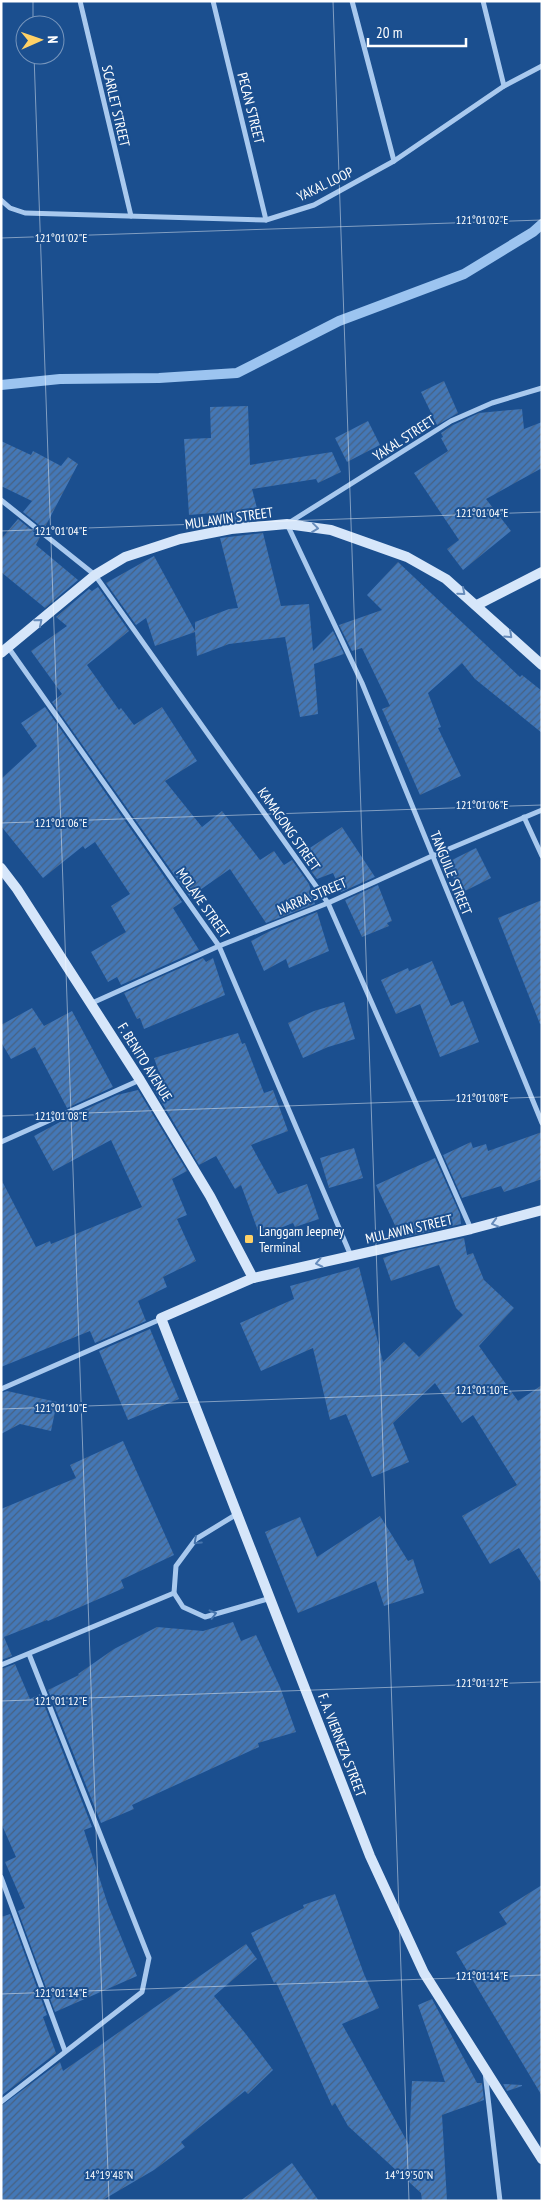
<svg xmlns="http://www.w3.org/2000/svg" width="543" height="2202" font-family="'PT Sans Narrow',sans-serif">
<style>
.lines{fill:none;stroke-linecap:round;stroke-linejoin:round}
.stream{stroke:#9cc4f0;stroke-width:10}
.building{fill:url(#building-hatch)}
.street{stroke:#a9c9ee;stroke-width:5}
.secondary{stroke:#d6e6fa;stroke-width:10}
.oneway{stroke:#668bba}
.oneway2{stroke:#4674ac}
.ticks{fill:none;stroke:#fff;stroke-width:1;stroke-opacity:0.45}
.poi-dot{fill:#ffd166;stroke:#1b4f8f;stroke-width:2}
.labels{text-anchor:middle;stroke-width:4;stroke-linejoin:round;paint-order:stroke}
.street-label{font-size:14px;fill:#fff;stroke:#1b4f8f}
.poi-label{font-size:14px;fill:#fff;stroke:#1b4f8f;text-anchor:start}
.ticks-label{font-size:12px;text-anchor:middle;fill:#fff;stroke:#1b4f8f;stroke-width:4;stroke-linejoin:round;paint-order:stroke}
</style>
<defs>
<pattern id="building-hatch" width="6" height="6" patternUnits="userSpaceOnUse" patternTransform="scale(1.25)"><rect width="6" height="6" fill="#4478b7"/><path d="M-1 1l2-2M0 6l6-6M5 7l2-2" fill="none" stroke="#486282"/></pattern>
</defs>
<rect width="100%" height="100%" fill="#1b4f8f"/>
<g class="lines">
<polyline class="stream" points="1,385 60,379 159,378 237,373 339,321 464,274 533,232 542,224"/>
</g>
<g class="building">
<polygon points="444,381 458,413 437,425 421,392"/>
<polygon points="248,406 250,465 332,452 341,472 318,483 316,479 252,489 260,520 217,525 214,513 189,515 184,439 211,438 210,407"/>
<polygon points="522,409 524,429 542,422 542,468 486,499 511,531 463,570 447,549 459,540 414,473 448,451 441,438 443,437 441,433 453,425 479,413"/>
<polygon points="368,421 380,445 347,462 335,438"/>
<polygon points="1,441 31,455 33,451 61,466 68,457 78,464 44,529 23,512 32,501 1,486"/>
<polygon points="18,519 40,537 36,545 78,580 45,608 1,572 1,539"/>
<polygon points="263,533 281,606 309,604 313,651 333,631 344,654 314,664 318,714 300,717 285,637 229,644 197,656 195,632 155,646 146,618 136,625 106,583 154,556 195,631 195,622 229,609 238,608 220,538"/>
<polygon points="398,562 520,677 522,675 542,691 542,733 475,679 462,663 428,693 441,727 438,728 461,776 420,795 382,709 390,706 362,648 352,651 339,625 382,610 367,595"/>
<polygon points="98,587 129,631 87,665 119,710 121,708 134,725 162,707 197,761 165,781 202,827 222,811 260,860 274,851 284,865 292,860 309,884 315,904 266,923 230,869 190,897 52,702 62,694 31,651 67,626 56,617 89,589 92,591"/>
<polygon points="45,707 182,902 173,908 199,950 121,985 117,977 108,982 91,952 126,932 111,906 130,894 95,842 85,849 83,846 43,878 1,826 1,779 37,746 21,723"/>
<polygon points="342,827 375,877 341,892 333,873 317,879 299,855"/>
<polygon points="476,848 491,878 461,893 446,863"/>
<polygon points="378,885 392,921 387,923 389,926 362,937 345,900"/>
<polygon points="542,900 542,1023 540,1024 498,918"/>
<polygon points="317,912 329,951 289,968 286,959 264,971 251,941 272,930"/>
<polygon points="203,958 206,962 213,958 225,995 144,1029 140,1018 137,1019 124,993"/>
<polygon points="432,961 451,1006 463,1001 479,1042 440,1057 420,1004 396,1014 381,980 408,968 409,971"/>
<polygon points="344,1002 355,1039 328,1047 303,1058 288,1023 314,1011"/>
<polygon points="32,1008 44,1026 72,1011 113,1087 67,1108 35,1047 11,1059 1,1042 1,1025"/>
<polygon points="238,1033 242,1044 245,1043 264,1093 273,1090 288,1131 251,1145 278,1194 307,1184 319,1219 295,1227 293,1223 260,1236 241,1185 235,1189 216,1156 199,1165 152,1086 163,1083 154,1058"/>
<polygon points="138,1090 187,1171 172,1179 187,1215 177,1219 196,1261 163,1277 167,1287 138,1301 146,1321 95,1343 90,1331 1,1367 1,1179 36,1247 50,1241 51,1244 142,1207 111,1140 53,1171 34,1136 71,1116 117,1095"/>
<polygon points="542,1132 542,1179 504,1192 501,1186 462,1198 443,1155 471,1142 473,1148 486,1144 488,1151"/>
<polygon points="354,1148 363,1178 329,1188 320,1158"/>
<polygon points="435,1158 460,1214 461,1224 401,1238 376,1185"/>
<polygon points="464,1238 467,1255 473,1253 484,1280 514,1308 479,1346 518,1401 542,1385 542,1584 519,1548 490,1564 462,1516 517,1485 473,1415 462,1423 435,1383 393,1423 409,1462 372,1477 346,1414 330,1420 313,1348 261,1371 240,1323 294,1299 290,1286 359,1267 383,1362 404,1342 419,1357 463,1315 456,1308 439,1265 391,1281 383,1258 403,1251"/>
<polygon points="150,1329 179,1399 128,1420 99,1351"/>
<polygon points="7,1391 57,1402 51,1431 20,1424 1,1434 1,1393"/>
<polygon points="123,1441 174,1555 121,1580 124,1588 48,1621 47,1620 4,1637 12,1656 1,1660 1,1509 76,1478 70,1465"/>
<polygon points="380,1516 408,1561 413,1559 424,1593 384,1606 376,1581 298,1613 265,1532 300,1517 317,1557"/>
<polygon points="233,1622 241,1641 256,1635 280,1687 296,1732 258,1743 259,1747 132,1805 134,1809 101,1823 48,1690 79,1675 78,1674 114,1649 157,1627 203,1631"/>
<polygon points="15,1664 30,1699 40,1694 92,1827 84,1830 108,1905 137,1976 55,2012 18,1911 25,1908 5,1862 16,1857 1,1823 1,1669"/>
<polygon points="542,1885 542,2096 456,1952 507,1924 499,1912"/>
<polygon points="335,1894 364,1974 379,2008 342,2024 409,2145 412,2081 445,2082 418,2005 432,1999 477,2083 482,2083 484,2100 442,2115 447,2201 422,2201 421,2193 348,2126 335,2103 332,2106 276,1982 274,1983 251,1933 304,1908 303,1905"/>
<polygon points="10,1914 47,2015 43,2017 56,2053 1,2096 1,1917"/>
<polygon points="246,1944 257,1959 214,1996 245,2033 273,2070 248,2094 245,2091 181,2142 185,2147 154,2170 101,2201 1,2201 1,2106 60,2062 63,2071"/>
<polygon points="503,2084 522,2085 522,2086 507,2091"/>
<polygon points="292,2163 319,2201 240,2201"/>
</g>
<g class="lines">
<g class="street">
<polyline points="80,1 131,216"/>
<polyline points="213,1 266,220"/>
<polyline points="352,1 394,161"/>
<polyline points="483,1 504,86"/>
<polyline points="1,200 10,208 25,213 266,220 314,205 394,161 504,86 542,66"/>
<polyline points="542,388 492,403 451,421 287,524 362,683 542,1123"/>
<polyline points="1,500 95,575 328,903 471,1229"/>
<polyline points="8,647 219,946 351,1256"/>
<polyline points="524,817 542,856"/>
<polyline points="92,1003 219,946 328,903 432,856 542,810"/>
<polyline points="1,1142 140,1080"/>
<polyline points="1,1389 161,1319"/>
<polyline points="237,1514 196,1539 176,1566 174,1593 183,1607 205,1617 271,1598"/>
<polyline points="1,1665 174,1593"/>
<polyline points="1,1877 65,2051"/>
<polyline points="485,2072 500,2201"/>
<polyline points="1,2102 142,1992 149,1958 29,1654"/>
</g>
<g class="secondary">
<polyline points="477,605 542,572"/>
<polyline points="1,653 95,575 125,557 180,539 231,529 287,524 331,530 407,557 446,579 542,665"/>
<polyline points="1,868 17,889 140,1080 210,1196 253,1278"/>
<polyline points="542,1210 471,1229 253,1278 161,1318 370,1856 424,1973 542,2159"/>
</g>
</g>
<defs><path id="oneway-chevron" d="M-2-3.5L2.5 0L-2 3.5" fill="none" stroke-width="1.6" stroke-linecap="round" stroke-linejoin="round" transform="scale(1.25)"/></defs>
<g class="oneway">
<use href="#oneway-chevron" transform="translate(315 528) rotate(7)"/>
<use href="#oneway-chevron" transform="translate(462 592) rotate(41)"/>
<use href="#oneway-chevron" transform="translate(39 622) rotate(-40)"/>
<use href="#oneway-chevron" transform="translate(509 635) rotate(43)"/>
<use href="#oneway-chevron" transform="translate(495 1223) rotate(165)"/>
<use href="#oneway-chevron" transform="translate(319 1263) rotate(168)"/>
</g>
<g class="oneway2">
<use href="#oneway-chevron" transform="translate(197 1541) rotate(137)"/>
<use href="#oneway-chevron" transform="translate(213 1614) rotate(-14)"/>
</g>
<path class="ticks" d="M33,1V25M333,1L409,2201M34,55L109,2201M1,238L542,220M1,531L542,512M1,823L542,805M1,1116L542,1097M1,1409L542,1390M1,1701L542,1682M1,1994L542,1975"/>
<rect class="poi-dot" x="244" y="1234" width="10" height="10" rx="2.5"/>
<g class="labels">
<g class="street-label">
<text transform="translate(116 106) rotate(77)" y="5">SCARLET STREET</text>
<text transform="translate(251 108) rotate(76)" y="5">PECAN STREET</text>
<text transform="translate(325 184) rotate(-26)" y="5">YAKAL LOOP</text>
<text transform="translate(404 438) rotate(-33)" y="5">YAKAL STREET</text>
<text transform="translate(229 518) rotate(-8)" y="5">MULAWIN STREET</text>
<text transform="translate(289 829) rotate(55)" y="5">KAMAGONG STREET</text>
<text transform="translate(451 873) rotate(68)" y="5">TANGUILE STREET</text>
<text transform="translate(312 896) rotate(-23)" y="5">NARRA STREET</text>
<text transform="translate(203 903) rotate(55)" y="5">MOLAVE STREET</text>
<text transform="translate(145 1062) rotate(58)" y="5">F. BENITO AVENUE</text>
<text transform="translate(409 1229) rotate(-13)" y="5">MULAWIN STREET</text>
<text transform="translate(342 1745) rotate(69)" y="5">F. A. VIERNEZA STREET</text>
</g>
<g class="poi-label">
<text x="259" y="1236">Langgam Jeepney<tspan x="259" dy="16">Terminal</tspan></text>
</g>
</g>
<g class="ticks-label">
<text x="482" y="224">121°01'02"E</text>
<text x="61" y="242">121°01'02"E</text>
<text x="482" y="517">121°01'04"E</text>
<text x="61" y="535">121°01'04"E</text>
<text x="482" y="809">121°01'06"E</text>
<text x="61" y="827">121°01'06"E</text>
<text x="482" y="1102">121°01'08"E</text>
<text x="61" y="1120">121°01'08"E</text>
<text x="482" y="1394">121°01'10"E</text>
<text x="61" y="1412">121°01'10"E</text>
<text x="482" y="1687">121°01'12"E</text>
<text x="61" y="1705">121°01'12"E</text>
<text x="482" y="1980">121°01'14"E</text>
<text x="61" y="1997">121°01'14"E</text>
<text x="109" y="2179">14°19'48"N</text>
<text x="409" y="2179">14°19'50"N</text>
</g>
<rect width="543" height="2202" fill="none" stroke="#ffffff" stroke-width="5"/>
<g transform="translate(40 40) rotate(88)"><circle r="24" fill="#1b4f8f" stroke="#7695bc"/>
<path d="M0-4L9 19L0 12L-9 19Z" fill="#ffd166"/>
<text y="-8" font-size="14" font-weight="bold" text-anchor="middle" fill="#ffffff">N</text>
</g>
<path d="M368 38v8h98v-8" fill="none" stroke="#ffffff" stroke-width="2.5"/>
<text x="376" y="38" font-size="15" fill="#ffffff" stroke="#1b4f8f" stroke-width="4" paint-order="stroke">20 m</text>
</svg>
